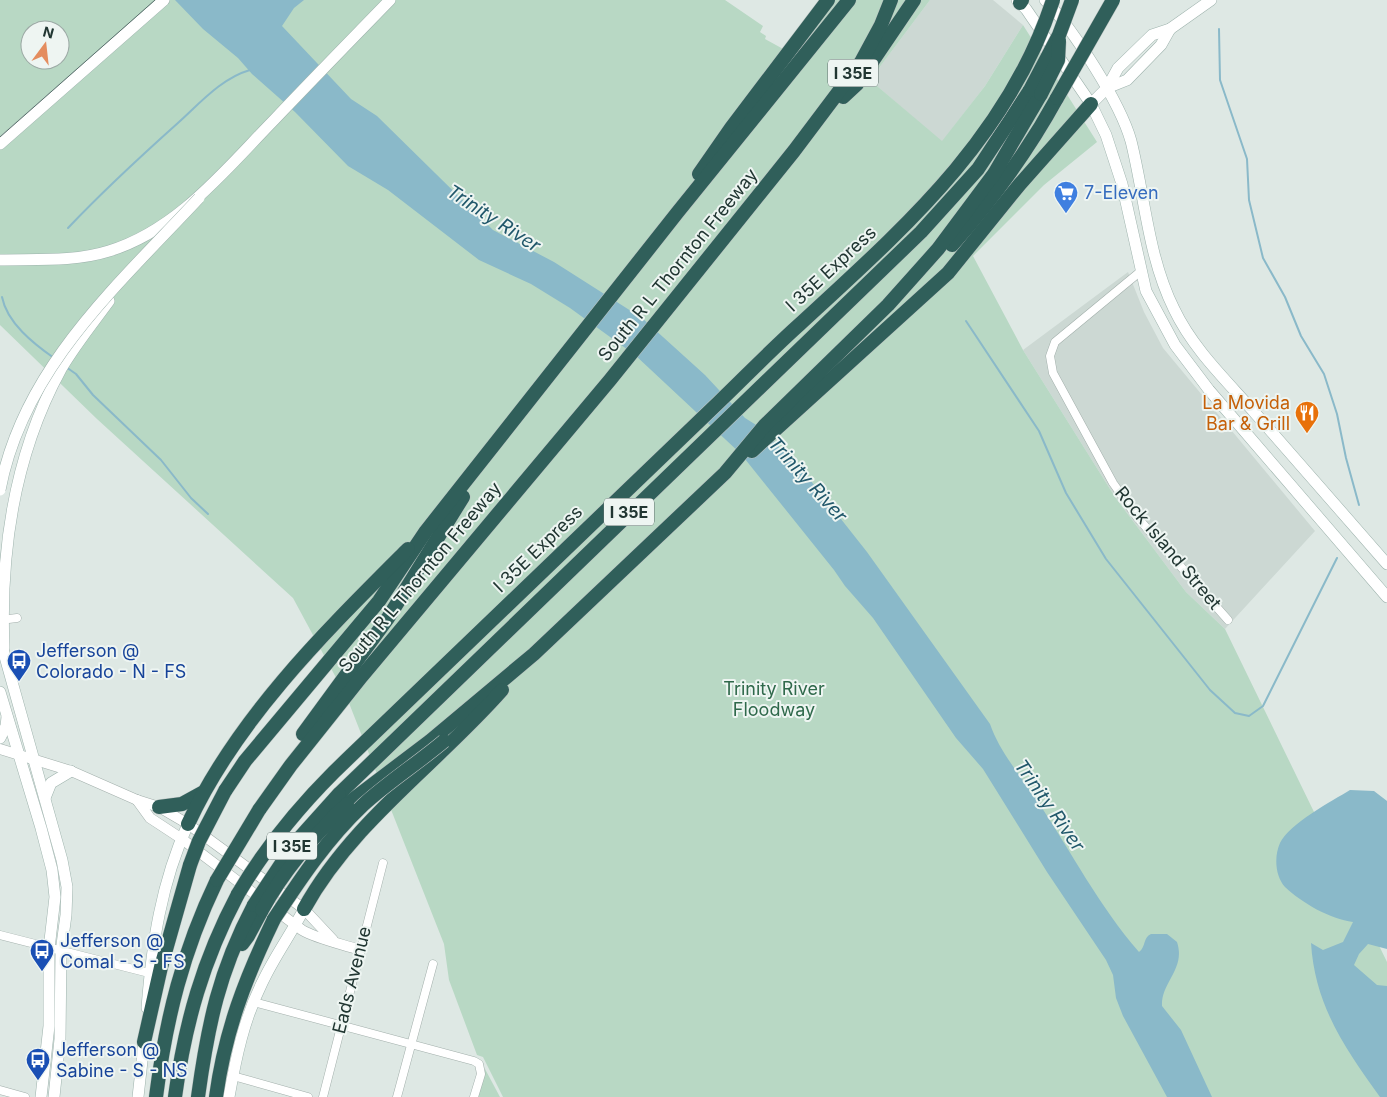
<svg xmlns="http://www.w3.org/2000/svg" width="1387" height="1097" font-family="Inter,sans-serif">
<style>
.built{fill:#ccd8d3}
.green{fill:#b8d8c4;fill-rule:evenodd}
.water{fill:#8ab9c9}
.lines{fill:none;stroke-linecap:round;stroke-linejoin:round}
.stream{stroke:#8ab9c9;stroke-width:2}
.minor-casing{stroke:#a2afab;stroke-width:9}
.tertiary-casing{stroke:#a2afab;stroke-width:11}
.secondary-casing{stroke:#9eb3ad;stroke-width:12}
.motorway-casing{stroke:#bcc3c2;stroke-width:15}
.minor{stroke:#fff;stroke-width:8}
.tertiary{stroke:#fff;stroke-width:10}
.secondary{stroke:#fff;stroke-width:11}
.motorway{stroke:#305f5a;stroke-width:14}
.tram{stroke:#5b726e;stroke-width:1}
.secondary-bridge-casing{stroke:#9eb3ad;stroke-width:12;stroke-linecap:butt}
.motorway-bridge-casing{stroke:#bcc3c2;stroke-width:15;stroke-linecap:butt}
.secondary-bridge{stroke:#fff;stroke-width:11}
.motorway-bridge{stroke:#305f5a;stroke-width:14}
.labels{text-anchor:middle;stroke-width:4;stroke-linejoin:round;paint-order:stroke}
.shield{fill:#eef5f2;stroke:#5e6f6c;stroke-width:1}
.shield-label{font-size:16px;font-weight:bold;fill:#213632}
.shop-label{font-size:18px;fill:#366cbe;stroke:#eef5f2;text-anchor:start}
.street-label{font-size:18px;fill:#213632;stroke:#eef5f2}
.food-label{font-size:18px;fill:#c56008;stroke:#eef5f2;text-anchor:end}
.transit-label{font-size:18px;fill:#164399;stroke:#eef5f2;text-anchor:start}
.park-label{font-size:18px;fill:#2f694b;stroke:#eef5f2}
.water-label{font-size:19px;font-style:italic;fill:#21586b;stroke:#eef5f2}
</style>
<rect width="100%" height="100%" fill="#dee8e4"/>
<g class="built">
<polygon points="930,0 993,0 1023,25 985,86 942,142 870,80"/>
<polygon points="1128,272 1144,312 1163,348 1315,531 1225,629 1186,592 1115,497 1023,350"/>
</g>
<g class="green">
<path d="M0,0H725L763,26L760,32L766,36L765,39L785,50L820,0H930L870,80L942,141L985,86L1023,25L1097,142L1044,185L973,256L1023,350L1115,497L1186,592L1225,629L1387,962V1097H503L483,1057L477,1055L449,980L444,944L347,698L293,598L97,419L0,325ZM30,30H60V60H30Z"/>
<polygon points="485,1069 500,1097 478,1097"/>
</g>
<g class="water">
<path d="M175,0H304L294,8L282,26L351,99L377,116L493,230L554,262L642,318L705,375L745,418L761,428L807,476L867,552L990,724C1000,753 1022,777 1038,802C1072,853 1099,906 1139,952C1146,947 1143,937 1151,934H1167L1177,942C1186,969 1161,982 1162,1006L1181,1030L1212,1097H1167L1123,1016L1116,998L1113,975L1106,960L1047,872L983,769L956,738L873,618L845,586L834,570L741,454L635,355L570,308L531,284L479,260L388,190L348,166L295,112L252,74L238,58L203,29Z"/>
<path d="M1350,790L1374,791L1387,801V949L1368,944L1359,954L1354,965L1377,985L1387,986V1097H1380C1345,1048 1315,1006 1311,943L1323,950L1343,942L1353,922C1330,919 1302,903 1285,887C1275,876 1274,856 1280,843C1289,824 1332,801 1350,790Z"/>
</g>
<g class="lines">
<g class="stream">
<polyline points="1219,29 1220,80 1247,159 1249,200 1263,258 1285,297 1301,336 1324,374 1337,414 1346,458 1359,505"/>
<path d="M68,228C104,190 141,156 179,122C201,102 222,78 250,70"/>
<path d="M2,297C7,323 34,344 54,358"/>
<polyline points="966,321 1039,431 1066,493 1106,559 1210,690 1235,713 1249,716 1263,706 1337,558"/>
<polyline points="66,367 76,374 93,395 161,460 191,498 208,514"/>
</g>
<defs>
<g id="minor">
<polyline points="1141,271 1055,342 1050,356 1053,373 1113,483 1137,517 1228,620"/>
<polyline points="0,620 17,618"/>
<polyline points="0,935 149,973"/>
<polyline points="254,1002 474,1061 479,1064 481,1074 474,1097"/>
<polyline points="233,1076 308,1097"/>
<polyline points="0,1090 25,1097"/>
<polyline points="323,1097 383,863"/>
<polyline points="397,1097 433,964"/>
</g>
<g id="tertiary">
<polyline points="0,749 71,771 137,800 159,807 188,824 304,909 333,940"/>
<path d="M137,800L150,818L182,839L302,930C317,939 342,944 360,950"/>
</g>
<g id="secondary">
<polyline points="1017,0 1026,9 1091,104 1106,135 1122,184 1146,291 1175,345 1209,390 1387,597"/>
<path d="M1045,0C1073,29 1120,102 1131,141C1145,197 1148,257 1174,309C1193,349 1226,380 1255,413C1299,463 1343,513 1387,564"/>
<polyline points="1107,88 1127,80 1161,45 1170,29"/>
<polyline points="1091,104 1107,88 1118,68 1152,35 1170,29 1211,0"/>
<polyline points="0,144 164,0"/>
<path d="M0,260C36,259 74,262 109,251C178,230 226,169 274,120C312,80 351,40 390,0"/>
<polyline points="0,639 62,860 67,887 66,915 61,952 60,1039 54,1097"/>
<path d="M4,648C0,552 14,455 61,369C75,345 93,323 109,301"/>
<polyline points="0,692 41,828 52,870 55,897 49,949 49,1026 41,1097"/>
<polyline points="0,738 6,726 7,717"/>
<polyline points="45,798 51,783 71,771"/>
<path d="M147,1008C152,944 161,883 188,824"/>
<polyline points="138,1097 145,1034"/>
<path d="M229,1097C236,1057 244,1019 262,983C274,957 291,934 304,909"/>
</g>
<g id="motorway">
<polyline points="1020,3 1022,0"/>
<polyline points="843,97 857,84 914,0"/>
<polyline points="699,174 731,128 828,0"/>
<path d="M952,245C992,200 1028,151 1057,98"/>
<polyline points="752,451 948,273 1020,184 1091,104"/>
<polyline points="303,734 388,618 463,497"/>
<polyline points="225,791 245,761 379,601 426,531 677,213 849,0"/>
<polyline points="339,794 921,232 978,169 1030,90"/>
<polyline points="347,804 430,741 534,654 725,473 765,425 888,305 938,249 994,174 1041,94"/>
<polyline points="159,807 182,804 202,793"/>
<polyline points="259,810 291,765 362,676 610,380 794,151 861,62 881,25 891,0"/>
<path d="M188,824C237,718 326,631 408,549"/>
<path d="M304,909C352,822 437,764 502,690"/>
<polyline points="242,944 248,936 262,910"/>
<polyline points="144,1042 161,967 190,865"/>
<path d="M156,1097C166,1018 183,951 217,880"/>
<path d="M175,1097C185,1023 203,960 238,894"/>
<path d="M198,1097C208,1024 219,971 254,905"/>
<path d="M216,1097C225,1031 245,979 274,919"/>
</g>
</defs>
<use href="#minor" class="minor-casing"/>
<use href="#tertiary" class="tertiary-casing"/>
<use href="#secondary" class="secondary-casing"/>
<use href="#motorway" class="motorway-casing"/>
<use href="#minor" class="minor"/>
<use href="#tertiary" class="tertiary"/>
<use href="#secondary" class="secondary"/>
<use href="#motorway" class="motorway"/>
<polyline class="tram" points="0,137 155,0"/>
<defs>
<path id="secondary-bridge" d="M0,490C23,368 118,285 199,198"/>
<g id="motorway-bridge">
<polyline points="1030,90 1059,35 1072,0"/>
<polyline points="1041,94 1058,60 1059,41"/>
<polyline points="1057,98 1113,0"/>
<polyline points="190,865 199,841 225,791"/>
<polyline points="217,880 259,810"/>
<path d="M238,894C265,848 296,810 334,772C462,648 591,525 719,402C746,376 772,349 800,324C903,229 1008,138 1053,0"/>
<polyline points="254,905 295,843 339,794"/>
<path d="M262,910C284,870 313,836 347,804"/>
<path d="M274,919C301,878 327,839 363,805C388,782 418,763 444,741"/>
</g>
</defs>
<use href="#secondary-bridge" class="secondary-bridge-casing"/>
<use href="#motorway-bridge" class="motorway-bridge-casing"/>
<use href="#secondary-bridge" class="secondary-bridge"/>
<use href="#motorway-bridge" class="motorway-bridge"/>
</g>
<defs>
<symbol id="supermarket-pin" viewBox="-11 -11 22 30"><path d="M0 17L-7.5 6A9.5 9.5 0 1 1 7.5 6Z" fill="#3f7fe0" stroke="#eef5f2"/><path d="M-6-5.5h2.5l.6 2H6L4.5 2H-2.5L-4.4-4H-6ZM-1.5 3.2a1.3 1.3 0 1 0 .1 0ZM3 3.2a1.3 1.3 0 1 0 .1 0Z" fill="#fff"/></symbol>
<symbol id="restaurant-pin" viewBox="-11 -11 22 30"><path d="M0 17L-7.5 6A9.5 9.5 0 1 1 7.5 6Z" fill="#e8710a" stroke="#eef5f2"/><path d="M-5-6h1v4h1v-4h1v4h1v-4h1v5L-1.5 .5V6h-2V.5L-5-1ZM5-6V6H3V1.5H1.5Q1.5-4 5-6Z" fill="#fff"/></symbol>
<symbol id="bus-pin" viewBox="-11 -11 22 30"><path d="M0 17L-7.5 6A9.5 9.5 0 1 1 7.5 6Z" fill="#1a4fb4" stroke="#eef5f2"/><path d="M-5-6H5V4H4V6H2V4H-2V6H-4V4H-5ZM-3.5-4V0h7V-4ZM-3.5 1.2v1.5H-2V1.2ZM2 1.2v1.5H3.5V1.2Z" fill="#fff"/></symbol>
</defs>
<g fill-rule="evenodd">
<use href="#supermarket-pin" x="1052" y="179" width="28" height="38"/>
<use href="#restaurant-pin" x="1293" y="399" width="28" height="38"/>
<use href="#bus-pin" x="5" y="647" width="28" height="38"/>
<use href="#bus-pin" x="28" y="937" width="28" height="38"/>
<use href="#bus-pin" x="24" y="1046" width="28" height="38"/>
</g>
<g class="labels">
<g class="shield">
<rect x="828" y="59.5" width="50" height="27" rx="4"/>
<rect x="604" y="498.5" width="50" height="27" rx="4"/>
<rect x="267" y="832.5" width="50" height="27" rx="4"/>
</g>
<g class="shield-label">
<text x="853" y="79">I 35E</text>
<text x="629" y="518">I 35E</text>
<text x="292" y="852">I 35E</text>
</g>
<g class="shop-label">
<text x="1084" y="199">7-Eleven</text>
</g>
<g class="street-label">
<text transform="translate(678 265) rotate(-51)" y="6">South R L Thornton Freeway</text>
<text transform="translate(831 269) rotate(-43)" y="6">I 35E Express</text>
<text transform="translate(1168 548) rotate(50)" y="6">Rock Island Street</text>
<text transform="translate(538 549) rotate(-44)" y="6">I 35E Express</text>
<text transform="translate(420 577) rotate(-50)" y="6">South R L Thornton Freeway</text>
<text transform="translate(352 980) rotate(-76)" y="6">Eads Avenue</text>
</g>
<g class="food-label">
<text x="1290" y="409">La Movida<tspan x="1290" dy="21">Bar &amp; Grill</tspan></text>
</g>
<g class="transit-label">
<text x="36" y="657">Jefferson @<tspan x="36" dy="21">Colorado - N - FS</tspan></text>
<text x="60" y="947">Jefferson @<tspan x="60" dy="21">Comal - S - FS</tspan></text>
<text x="56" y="1056">Jefferson @<tspan x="56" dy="21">Sabine - S - NS</tspan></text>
</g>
<g class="park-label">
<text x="774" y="695">Trinity River<tspan x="774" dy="21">Floodway</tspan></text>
</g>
<g class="water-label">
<text transform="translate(494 218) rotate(33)" y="7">Trinity River</text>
<text transform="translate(808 479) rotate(48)" y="7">Trinity River</text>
<text transform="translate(1050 805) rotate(55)" y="7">Trinity River</text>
</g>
</g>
<g transform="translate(45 45) rotate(15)"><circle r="24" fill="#eef5f2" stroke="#9ca9a5"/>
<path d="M0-4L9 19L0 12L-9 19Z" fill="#e48d5f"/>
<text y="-8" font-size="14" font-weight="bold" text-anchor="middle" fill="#213632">N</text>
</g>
</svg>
